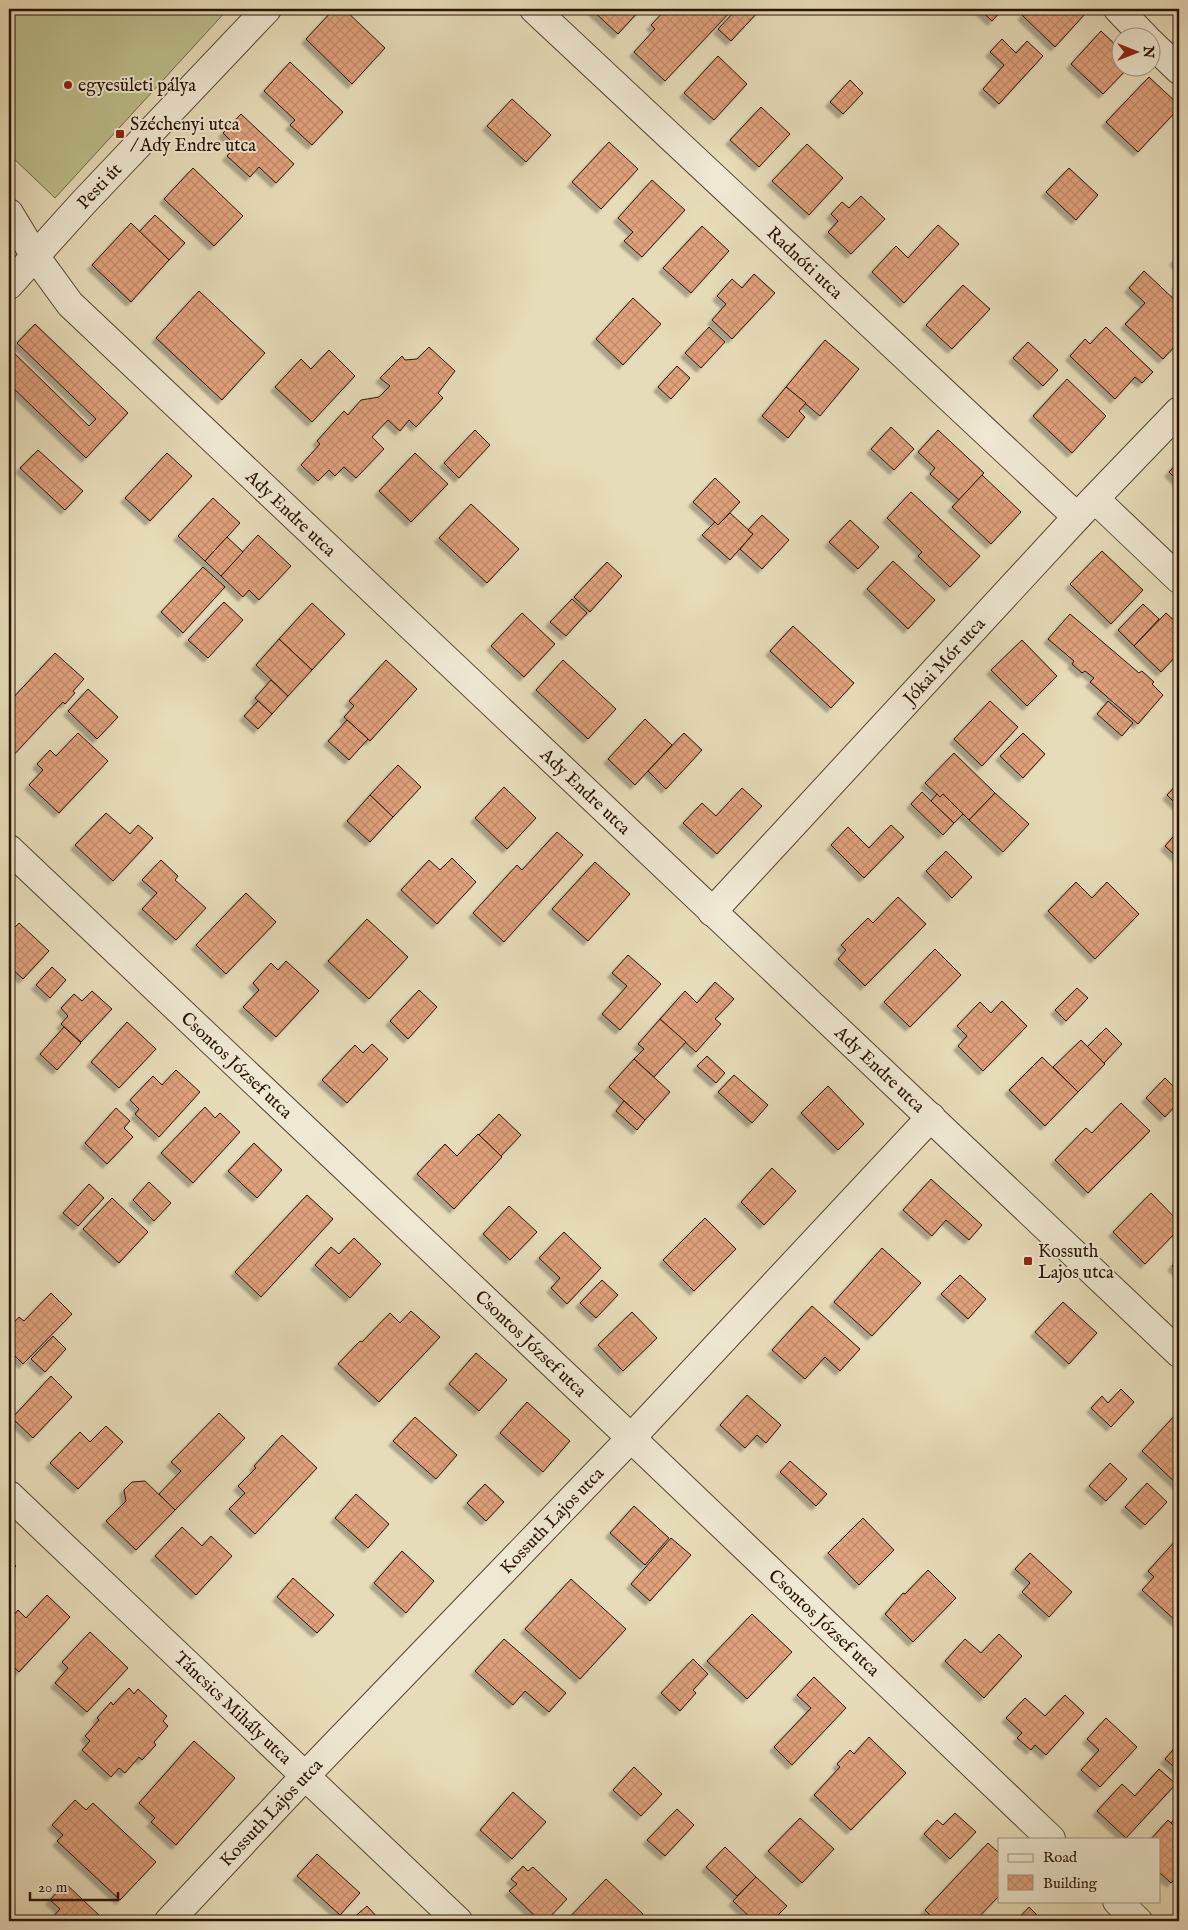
<svg xmlns="http://www.w3.org/2000/svg" width="1188" height="1930" font-family="'IM FELL English',serif">
<style>
.grass{fill:#bcbe8a;stroke:#726848}
.building{fill:url(#building-cross-hatch);stroke:#291205;filter:url(#shadow)}
.lines{fill:none;stroke-linecap:round;stroke-linejoin:round}
.minor-casing{stroke:#584432;stroke-width:30}
.minor{stroke:#efe8d2;stroke-width:28}
.poi-dot{fill:#8f2418;stroke:#efe8d2;stroke-width:2}
.labels{text-anchor:middle;stroke-width:4;stroke-linejoin:round;paint-order:stroke}
.poi-label{font-size:18px;fill:#291205;stroke:#efe8d2;text-anchor:start}
.street-label{font-size:18px;fill:#291205;stroke:#efe8d2}
</style>
<defs>
<pattern id="building-cross-hatch" width="8" height="8" patternUnits="userSpaceOnUse" patternTransform="scale(1.25)"><rect width="8" height="8" fill="#e0a27b"/><path d="M0 0l8 8M0 8l8-8" fill="none" stroke="#c08a69"/></pattern>
<filter id="shadow"><feDropShadow dx="-4.5" dy="4.5" stdDeviation="1" flood-color="#0004"/></filter>
</defs>
<rect width="100%" height="100%" fill="#e7dcb9"/>
<filter id="stains"><feTurbulence type="fractalNoise" baseFrequency=".004" numOctaves="4"/><feColorMatrix values="0 0 0 0 .2 0 0 0 0 .09 0 0 0 0 .02 0 0 0 .5 -.17"/></filter>
<radialGradient id="worn" r=".72"><stop offset=".6" stop-color="#630" stop-opacity="0"/><stop offset="1" stop-color="#630" stop-opacity=".3"/></radialGradient>
<polygon class="grass" points="9,9 228,9 55,198 9,154"/>
<g class="building">
<polygon points="334,9 344,9 385,48 352,84 306,39"/>
<polygon points="591,9 641,9 618,34"/>
<polygon points="666,9 733,9 665,81 634,52 655,29 651,25"/>
<polygon points="737,9 760,10 731,41 718,29"/>
<polygon points="979,9 1003,9 992,21"/>
<polygon points="1028,9 1079,9 1085,14 1055,47 1022,15"/>
<polygon points="1101,31 1120,49 1120,68 1128,68 1103,94 1071,64"/>
<polygon points="1002,39 1016,53 1027,41 1043,56 999,104 983,89 1004,65 990,52"/>
<polygon points="718,56 747,84 714,120 684,93"/>
<polygon points="290,62 343,112 312,145 290,125 295,120 264,91"/>
<polygon points="1149,77 1179,105 1179,108 1138,152 1106,122"/>
<polygon points="850,80 863,93 843,114 830,102"/>
<polygon points="512,99 551,135 526,162 487,126"/>
<polygon points="761,107 790,134 759,167 730,140"/>
<polygon points="241,114 294,164 276,183 259,167 250,177 227,156 236,146 223,133"/>
<polygon points="609,142 638,169 601,209 572,182"/>
<polygon points="807,144 843,178 809,215 772,181"/>
<polygon points="193,168 243,216 214,246 164,199"/>
<polygon points="1069,168 1098,195 1076,220 1046,192"/>
<polygon points="652,180 685,210 642,257 624,241 633,232 618,218"/>
<polygon points="861,196 885,219 851,254 828,232 838,221 831,214 842,202 849,208"/>
<polygon points="155,215 185,243 169,260 139,232"/>
<polygon points="131,223 169,260 131,302 92,265"/>
<polygon points="938,225 959,244 904,303 872,272 896,246 908,258"/>
<polygon points="702,226 729,251 691,293 663,268"/>
<polygon points="1179,255 1179,266 1174,261"/>
<polygon points="1144,271 1179,304 1179,342 1163,359 1125,324 1145,303 1129,288"/>
<polygon points="754,274 775,293 732,339 712,320 726,304 717,296 732,279 742,288"/>
<polygon points="1179,282 1179,297 1175,293 1179,289 1176,286"/>
<polygon points="963,285 990,309 952,349 926,325"/>
<polygon points="199,291 265,353 222,400 156,338"/>
<polygon points="633,298 661,324 623,365 596,339"/>
<polygon points="35,324 128,413 86,458 9,384 10,349 89,426 96,419 17,343"/>
<polygon points="709,327 725,342 701,368 685,353"/>
<polygon points="1106,327 1153,372 1142,383 1135,377 1115,399 1070,356 1085,339 1090,344"/>
<polygon points="825,340 859,369 820,416 786,387"/>
<polygon points="1028,342 1058,370 1043,386 1013,358"/>
<polygon points="429,347 455,371 438,393 443,398 416,427 409,420 400,431 388,420 372,437 384,449 356,478 344,467 335,476 329,470 318,481 301,465 320,444 317,441 344,411 348,415 361,400 379,397 390,386 380,378 402,356 405,360 417,359"/>
<polygon points="329,350 355,376 312,422 275,387 301,359 311,369"/>
<polygon points="677,366 690,378 671,399 658,387"/>
<polygon points="1067,379 1106,416 1072,453 1033,416"/>
<polygon points="786,387 806,403 799,411 805,417 788,438 762,416"/>
<polygon points="891,427 914,449 894,470 871,449"/>
<polygon points="475,430 490,445 459,478 444,463"/>
<polygon points="938,430 984,473 959,500 930,474 935,468 918,452"/>
<polygon points="38,450 83,491 65,510 20,468"/>
<polygon points="167,453 192,476 150,521 125,498"/>
<polygon points="415,453 448,484 411,522 379,491"/>
<polygon points="1179,461 1179,482 1169,472"/>
<polygon points="982,475 1021,512 991,544 952,507"/>
<polygon points="715,478 740,502 718,525 693,502"/>
<polygon points="911,492 980,556 950,587 918,556 922,552 887,518"/>
<polygon points="213,498 240,523 205,561 178,536"/>
<polygon points="471,504 519,549 487,583 439,538"/>
<polygon points="730,513 753,534 730,560 702,535 715,522 718,525"/>
<polygon points="762,515 789,540 762,569 740,549 753,534 748,530"/>
<polygon points="850,520 879,547 858,569 829,542"/>
<polygon points="258,535 291,566 259,600 249,590 243,597 221,576"/>
<polygon points="227,537 243,552 221,576 205,561"/>
<polygon points="1102,551 1143,590 1111,624 1070,584"/>
<polygon points="9,557 15,562 9,568"/>
<polygon points="893,561 935,600 908,629 867,589"/>
<polygon points="607,562 622,576 590,612 574,597"/>
<polygon points="203,567 225,587 183,633 161,612"/>
<polygon points="572,599 587,613 566,636 550,622"/>
<polygon points="224,602 243,620 208,658 188,640"/>
<polygon points="312,603 345,634 312,670 279,639"/>
<polygon points="1143,604 1159,619 1134,646 1118,630"/>
<polygon points="522,613 555,644 524,677 491,646"/>
<polygon points="1166,613 1179,625 1179,653 1161,672 1134,646"/>
<polygon points="1070,614 1139,673 1142,671 1154,682 1152,684 1163,695 1138,724 1090,682 1094,678 1085,671 1082,673 1072,664 1074,661 1048,639"/>
<polygon points="793,626 854,683 831,708 770,651"/>
<polygon points="279,639 312,670 288,696 256,665"/>
<polygon points="1022,640 1057,676 1027,706 991,670"/>
<polygon points="55,653 84,679 73,691 75,693 65,704 63,702 9,760 9,702"/>
<polygon points="386,660 417,689 370,741 344,717 354,706 349,701"/>
<polygon points="563,660 616,709 588,739 536,690"/>
<polygon points="271,680 288,696 272,714 255,698"/>
<polygon points="88,689 118,717 97,739 68,711"/>
<polygon points="258,701 272,714 258,729 244,716"/>
<polygon points="990,701 1018,727 982,766 954,739"/>
<polygon points="1108,701 1133,723 1122,736 1097,714"/>
<polygon points="645,719 672,745 635,785 608,759"/>
<polygon points="347,720 368,739 349,760 328,741"/>
<polygon points="78,733 108,761 59,813 29,785 43,770 37,764 50,750 56,756"/>
<polygon points="684,733 702,750 666,789 648,771"/>
<polygon points="1023,733 1045,754 1023,778 1000,756"/>
<polygon points="954,753 995,793 969,820 943,794 940,797 925,783"/>
<polygon points="398,765 421,787 393,817 370,795"/>
<polygon points="1179,782 1179,807 1167,795"/>
<polygon points="504,787 536,818 507,849 475,818"/>
<polygon points="742,788 762,806 717,854 683,823 702,803 716,816"/>
<polygon points="922,792 954,823 943,835 911,804"/>
<polygon points="995,793 1029,824 1003,852 969,820"/>
<polygon points="937,794 940,797 943,794 963,814 954,823 931,801"/>
<polygon points="370,795 393,817 370,842 347,821"/>
<polygon points="106,813 130,834 138,825 153,838 113,881 75,845"/>
<polygon points="891,825 904,837 864,878 831,845 848,827 869,848"/>
<polygon points="1179,830 1179,859 1165,846"/>
<polygon points="557,832 583,855 504,942 473,913 517,865 522,870"/>
<polygon points="946,851 972,877 952,898 926,871"/>
<polygon points="452,858 476,882 437,924 401,890 429,860 440,870"/>
<polygon points="161,860 178,876 175,880 206,908 176,940 142,909 157,893 142,880"/>
<polygon points="595,862 630,894 588,941 552,909"/>
<polygon points="1076,882 1092,898 1107,882 1139,914 1095,959 1048,911"/>
<polygon points="246,893 276,922 226,974 196,945"/>
<polygon points="898,897 926,924 865,986 838,959 846,950 841,945 868,918 873,923"/>
<polygon points="367,919 408,957 369,999 328,961"/>
<polygon points="19,923 49,951 23,979 9,966 9,933"/>
<polygon points="935,949 961,975 910,1027 884,1002"/>
<polygon points="628,955 661,984 620,1030 602,1014 627,986 612,973"/>
<polygon points="286,961 319,991 276,1037 243,1007 259,990 253,983 271,963 278,970"/>
<polygon points="52,967 66,980 50,998 36,985"/>
<polygon points="715,982 734,999 715,1019 721,1024 696,1052 660,1019 685,991 697,1003"/>
<polygon points="1077,988 1088,998 1066,1021 1055,1010"/>
<polygon points="419,990 437,1007 408,1039 390,1021"/>
<polygon points="92,991 112,1009 81,1042 61,1024 68,1016 61,1008 74,994 82,1001"/>
<polygon points="1002,1001 1027,1026 983,1071 958,1046 967,1036 957,1026 980,1002 991,1013"/>
<polygon points="660,1019 686,1042 654,1077 634,1059 644,1049 638,1044"/>
<polygon points="127,1022 156,1049 119,1088 91,1062"/>
<polygon points="64,1027 81,1043 57,1070 40,1054"/>
<polygon points="1106,1028 1122,1044 1104,1063 1087,1047"/>
<polygon points="1081,1040 1105,1064 1078,1092 1053,1067"/>
<polygon points="372,1044 388,1059 347,1103 322,1080 355,1045 363,1053"/>
<polygon points="707,1056 725,1073 716,1083 697,1066"/>
<polygon points="1042,1057 1078,1092 1045,1126 1009,1090"/>
<polygon points="634,1059 670,1092 645,1120 609,1087"/>
<polygon points="176,1070 200,1092 159,1137 135,1114 139,1109 130,1100 153,1076 162,1085"/>
<polygon points="734,1075 768,1105 752,1123 718,1092"/>
<polygon points="1165,1078 1179,1092 1179,1102 1165,1117 1146,1098"/>
<polygon points="828,1086 864,1124 838,1150 801,1113"/>
<polygon points="624,1101 645,1120 637,1130 616,1111"/>
<polygon points="1121,1103 1150,1131 1088,1193 1055,1160 1086,1128 1092,1133"/>
<polygon points="205,1107 215,1118 220,1113 240,1132 193,1183 161,1153"/>
<polygon points="116,1108 130,1121 124,1128 133,1137 107,1164 85,1143"/>
<polygon points="499,1114 521,1135 501,1156 479,1135"/>
<polygon points="478,1134 502,1157 454,1209 417,1174 445,1144 457,1156"/>
<polygon points="254,1143 282,1170 257,1198 228,1171"/>
<polygon points="772,1168 796,1191 764,1225 741,1202"/>
<polygon points="931,1179 982,1225 969,1240 946,1220 932,1236 903,1210"/>
<polygon points="149,1182 171,1203 154,1221 133,1200"/>
<polygon points="89,1184 104,1198 78,1226 63,1213"/>
<polygon points="1151,1193 1179,1222 1179,1229 1145,1264 1113,1232"/>
<polygon points="307,1195 333,1219 261,1297 235,1272"/>
<polygon points="112,1198 148,1232 119,1263 83,1229"/>
<polygon points="509,1206 537,1232 510,1260 483,1234"/>
<polygon points="705,1218 736,1249 694,1291 663,1260"/>
<polygon points="564,1232 601,1268 567,1304 551,1288 560,1278 539,1258"/>
<polygon points="354,1238 381,1264 350,1298 315,1265 331,1247 339,1254"/>
<polygon points="882,1248 921,1283 872,1336 834,1302"/>
<polygon points="1179,1258 1179,1273 1172,1266"/>
<polygon points="960,1275 986,1299 968,1319 941,1294"/>
<polygon points="602,1280 618,1295 596,1318 580,1303"/>
<polygon points="51,1293 72,1314 23,1364 9,1350 9,1328 19,1317 24,1321"/>
<polygon points="1063,1302 1097,1333 1069,1364 1035,1332"/>
<polygon points="812,1306 860,1349 840,1371 825,1357 805,1379 772,1350"/>
<polygon points="411,1311 440,1337 379,1402 338,1364 360,1341 362,1342 390,1313 400,1323"/>
<polygon points="632,1312 657,1338 623,1371 598,1345"/>
<polygon points="53,1336 66,1349 45,1372 31,1359"/>
<polygon points="476,1353 507,1380 479,1411 449,1384"/>
<polygon points="51,1376 72,1397 33,1438 12,1418"/>
<polygon points="1121,1389 1134,1402 1111,1427 1091,1408 1102,1396 1108,1403"/>
<polygon points="747,1395 781,1425 766,1443 757,1435 745,1448 720,1425"/>
<polygon points="527,1402 570,1441 543,1472 500,1433"/>
<polygon points="219,1413 245,1438 175,1510 159,1494 181,1471 171,1462"/>
<polygon points="1177,1413 1179,1415 1179,1486 1142,1451"/>
<polygon points="415,1417 457,1455 436,1479 393,1441"/>
<polygon points="106,1426 123,1442 78,1489 50,1463 80,1432 90,1442"/>
<polygon points="282,1435 317,1468 255,1534 229,1509 245,1493 238,1486 256,1468 254,1466"/>
<polygon points="790,1461 827,1494 816,1506 780,1472"/>
<polygon points="1110,1463 1127,1479 1106,1501 1089,1486"/>
<polygon points="145,1481 175,1510 136,1550 106,1521 126,1501 124,1490 132,1482"/>
<polygon points="1147,1483 1167,1502 1145,1525 1125,1507"/>
<polygon points="485,1484 504,1502 486,1521 467,1503"/>
<polygon points="356,1494 389,1524 368,1548 335,1518"/>
<polygon points="634,1506 669,1538 645,1565 610,1533"/>
<polygon points="863,1518 894,1550 859,1585 828,1553"/>
<polygon points="182,1527 202,1546 211,1536 232,1556 196,1595 155,1556"/>
<polygon points="671,1538 691,1555 650,1601 631,1584"/>
<polygon points="1178,1538 1179,1619 1177,1622 1142,1590 1154,1577 1148,1571"/>
<polygon points="402,1551 434,1581 406,1613 374,1583"/>
<polygon points="1030,1553 1072,1592 1049,1617 1022,1592 1030,1583 1015,1569"/>
<polygon points="9,1559 16,1566 9,1574"/>
<polygon points="928,1570 956,1598 913,1642 885,1614 903,1593 905,1594"/>
<polygon points="293,1578 334,1615 317,1633 277,1597"/>
<polygon points="571,1579 626,1629 580,1679 525,1629"/>
<polygon points="47,1595 70,1617 19,1672 9,1662 9,1621 18,1610 26,1618"/>
<polygon points="752,1614 792,1652 747,1699 707,1661"/>
<polygon points="90,1632 128,1668 87,1712 55,1683 68,1668 62,1662"/>
<polygon points="999,1634 1022,1656 984,1698 945,1661 965,1639 981,1653"/>
<polygon points="504,1639 566,1693 549,1712 525,1691 513,1705 475,1671"/>
<polygon points="693,1659 708,1674 693,1690 696,1693 680,1711 661,1693"/>
<polygon points="814,1677 846,1708 792,1765 774,1747 811,1708 797,1695"/>
<polygon points="129,1688 134,1694 138,1689 167,1716 163,1721 168,1726 154,1742 156,1745 142,1760 139,1757 125,1773 119,1768 111,1777 82,1750 90,1741 85,1736 99,1720 97,1718 111,1702 113,1705"/>
<polygon points="1065,1695 1084,1713 1046,1755 1035,1745 1031,1750 1017,1738 1022,1733 1006,1718 1025,1698 1045,1716"/>
<polygon points="1106,1718 1137,1747 1100,1787 1081,1770 1099,1750 1087,1739"/>
<polygon points="869,1737 906,1773 851,1830 814,1795 840,1767 837,1764 850,1750 854,1754"/>
<polygon points="194,1741 235,1778 176,1845 151,1822 155,1818 139,1803"/>
<polygon points="1179,1743 1179,1771 1165,1759"/>
<polygon points="634,1767 662,1794 641,1816 613,1790"/>
<polygon points="1159,1769 1176,1784 1126,1838 1097,1811 1122,1784 1135,1796"/>
<polygon points="513,1792 546,1822 512,1859 480,1830"/>
<polygon points="75,1800 86,1810 93,1803 156,1862 120,1900 57,1841 63,1835 52,1825"/>
<polygon points="677,1809 694,1825 665,1856 647,1840"/>
<polygon points="955,1813 976,1832 950,1859 924,1834 937,1820 943,1825"/>
<polygon points="1176,1817 1179,1819 1179,1831 1171,1823"/>
<polygon points="800,1818 834,1849 802,1883 768,1851"/>
<polygon points="1168,1820 1179,1831 1179,1874 1171,1883 1159,1872 1159,1839 1151,1839"/>
<polygon points="988,1843 999,1853 999,1896 975,1921 936,1921 925,1910"/>
<polygon points="725,1847 756,1877 737,1896 706,1867"/>
<polygon points="317,1854 360,1893 340,1915 297,1876"/>
<polygon points="523,1866 528,1871 533,1867 567,1899 546,1921 540,1921 509,1891 517,1884 511,1879"/>
<polygon points="756,1877 787,1906 772,1921 754,1921 733,1901"/>
<polygon points="606,1879 643,1914 636,1921 566,1921"/>
<polygon points="65,1883 100,1916 96,1921 49,1921 60,1909 50,1900"/>
<polygon points="367,1906 381,1921 350,1921"/>
<polygon points="1029,1907 1043,1921 1016,1921"/>
</g>
<g class="lines">
<defs>
<g id="minor">
<path id="s1" d="M534,9L1077,517"/>
<polyline points="1118,9 1146,38"/>
<polyline points="1150,42 1179,70"/>
<path id="s2" d="M9,213L35,256L70,304C439,654 811,1002 1179,1353"/>
<path id="s3" d="M9,285L83,203L267,9"/>
<polyline points="1095,499 1179,579"/>
<path id="s4" d="M9,849L631,1438L1051,1839"/>
<path id="s5" d="M712,912L1077,517L1179,411"/>
<path id="s6" d="M9,1495L458,1921"/>
<polyline points="1117,1901 1138,1921"/>
<path id="s7" d="M169,1921L305,1776L631,1438L931,1117"/>
</g>
</defs>
<use href="#minor" class="minor-casing"/>
<use href="#minor" class="minor"/>
</g>
<g class="poi-dot">
<circle cx="68" cy="85" r="5"/>
<rect x="115" y="129" width="10" height="10" rx="2.5"/>
<rect x="1023" y="1256" width="10" height="10" rx="2.5"/>
</g>
<g class="labels">
<g class="poi-label">
<text x="78" y="91">egyesületi pálya</text>
<text x="130" y="130">Széchenyi utca<tspan x="130" dy="21">/ Ady Endre utca</tspan></text>
<text x="1038" y="1257">Kossuth<tspan x="1038" dy="21">Lajos utca</tspan></text>
</g>
<g class="street-label">
<text dy="6" stroke="none"><textPath href="#s3" startOffset="134">Pesti út</textPath></text>
<text dy="6" stroke="none"><textPath href="#s1" startOffset="371">Radnóti utca</textPath></text>
<text dy="6" stroke="none"><textPath href="#s2" startOffset="414">Ady Endre utca</textPath></text>
<text dy="6" stroke="none"><textPath href="#s5" startOffset="342">Jókai Mór utca</textPath></text>
<text dy="6" stroke="none"><textPath href="#s2" startOffset="819">Ady Endre utca</textPath></text>
<text dy="6" stroke="none"><textPath href="#s4" startOffset="314">Csontos József utca</textPath></text>
<text dy="6" stroke="none"><textPath href="#s2" startOffset="1224">Ady Endre utca</textPath></text>
<text dy="6" stroke="none"><textPath href="#s4" startOffset="719">Csontos József utca</textPath></text>
<text dy="6" stroke="none"><textPath href="#s7" startOffset="554">Kossuth Lajos utca</textPath></text>
<text dy="6" stroke="none"><textPath href="#s4" startOffset="1124">Csontos József utca</textPath></text>
<text dy="6" stroke="none"><textPath href="#s6" startOffset="309">Táncsics Mihály utca</textPath></text>
<text dy="6" stroke="none"><textPath href="#s7" startOffset="149">Kossuth Lajos utca</textPath></text>
</g>
</g>
<rect width="1188" height="1930" fill="none" stroke="#e7dcb9" stroke-width="30"/>
<rect x="10" y="10" width="1168" height="1910" fill="none" stroke="#291205" stroke-width="2.5"/>
<rect x="15" y="15" width="1158" height="1900" fill="none" stroke="#291205"/>
<rect x="998" y="1838" width="162" height="65" fill="#efe8d2" stroke="#a09280"/>
<rect x="1008" y="1854" width="25" height="8" fill="#efe8d2" stroke="#a09280"/>
<text x="1043" y="1862" font-size="15" fill="#291205">Road</text>
<rect x="1008" y="1875" width="25" height="15" fill="url(#building-cross-hatch)" stroke="#a09280"/>
<text x="1043" y="1888" font-size="15" fill="#291205">Building</text>
<g transform="translate(1136 52) rotate(90)"><circle r="24" fill="#efe8d2" stroke="#a09280"/>
<path d="M0-4L9 19L0 12L-9 19Z" fill="#8f2418"/>
<text y="-8" font-size="14" font-weight="bold" text-anchor="middle" fill="#291205">N</text>
</g>
<path d="M30 1892v8h88v-8" fill="none" stroke="#291205" stroke-width="2.5"/>
<text x="38" y="1892" font-size="15" fill="#291205" stroke="#efe8d2" stroke-width="4" paint-order="stroke">20 m</text>
<rect width="100%" height="100%" filter="url(#stains)"/>
<rect width="100%" height="100%" fill="url(#worn)"/>
</svg>
